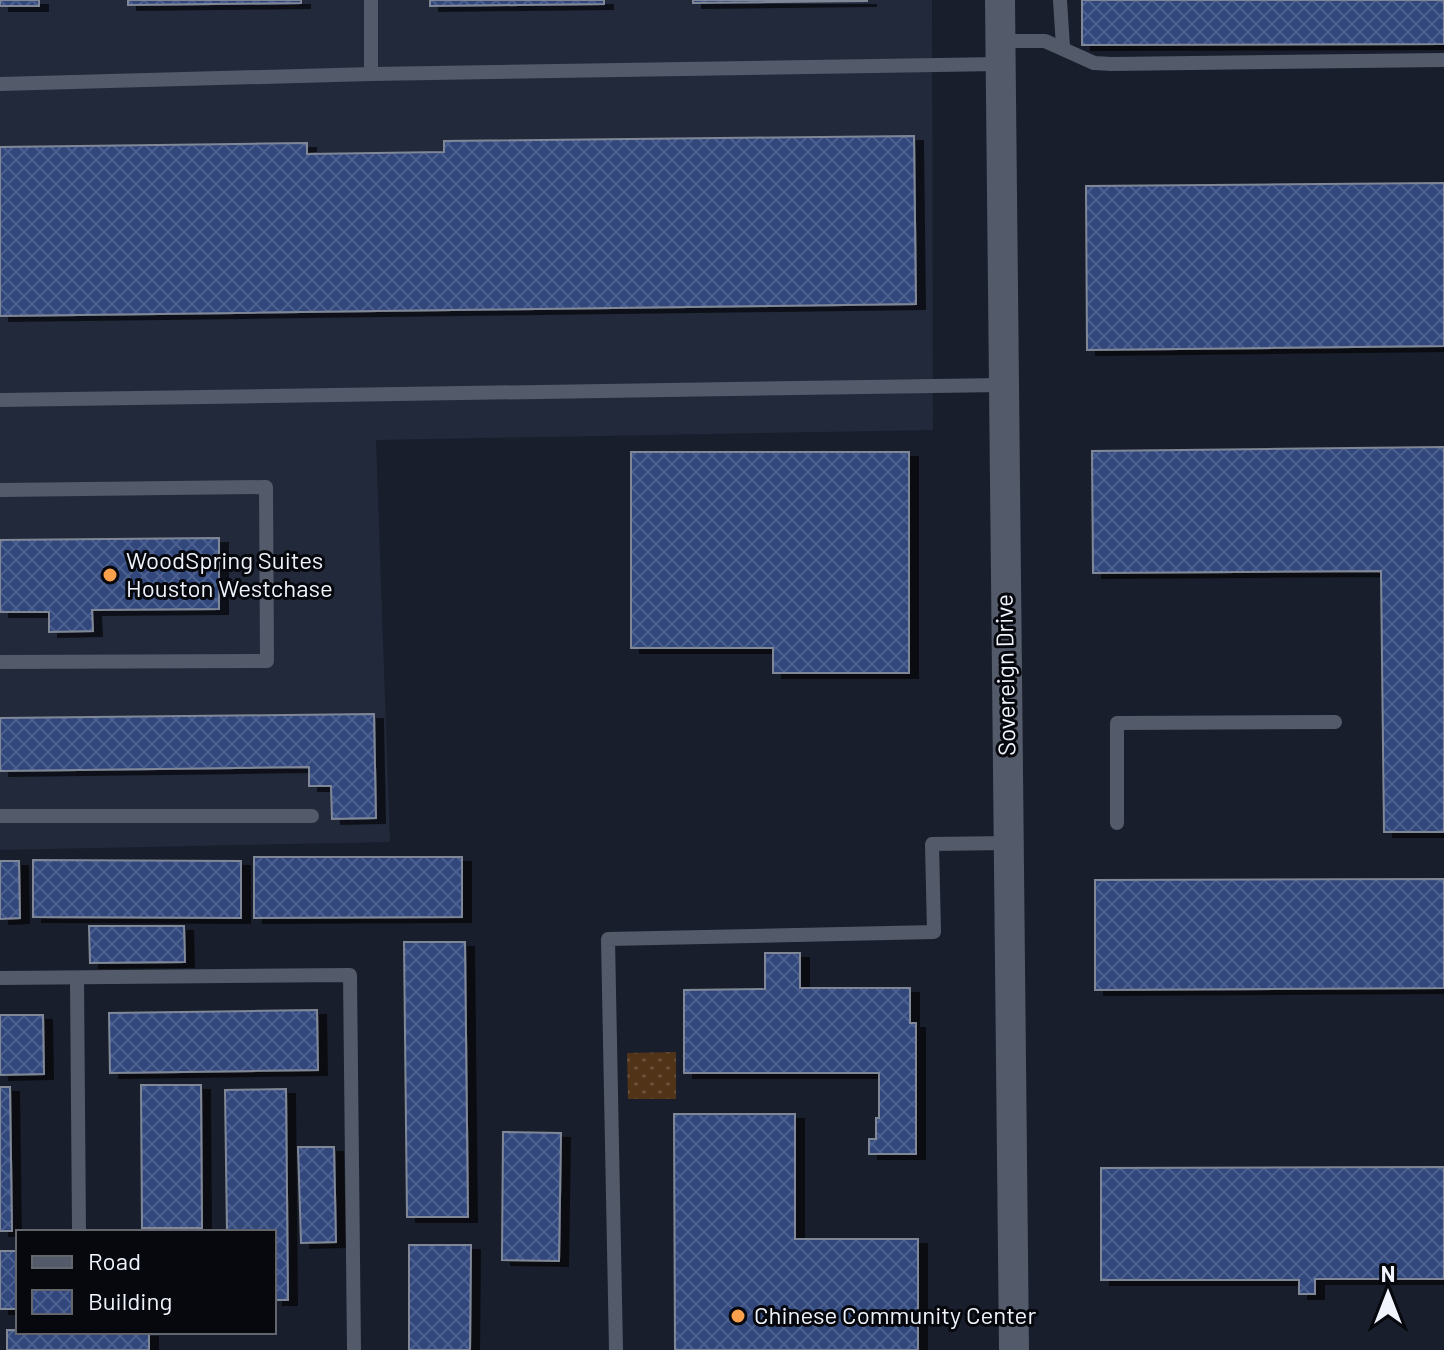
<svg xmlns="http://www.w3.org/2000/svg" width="1444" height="1350" font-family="Barlow,sans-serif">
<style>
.built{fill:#21293b}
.park{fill:url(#park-dots)}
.building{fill:url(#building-cross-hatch);stroke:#808898;stroke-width:2;filter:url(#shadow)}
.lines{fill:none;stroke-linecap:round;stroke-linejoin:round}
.service{stroke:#535a69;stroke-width:14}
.minor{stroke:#535a69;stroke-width:30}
.poi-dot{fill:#f8a04b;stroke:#06080d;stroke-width:3}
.labels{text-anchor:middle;stroke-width:6;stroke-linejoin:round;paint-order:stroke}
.poi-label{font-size:24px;fill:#f0f4fd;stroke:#06080d;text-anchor:start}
.street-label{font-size:24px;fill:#f0f4fd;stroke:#06080d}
</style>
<defs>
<pattern id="park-dots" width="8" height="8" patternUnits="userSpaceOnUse" patternTransform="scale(2)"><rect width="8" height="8" fill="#513317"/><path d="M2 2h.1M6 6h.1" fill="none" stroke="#6a513a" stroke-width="1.8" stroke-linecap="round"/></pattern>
<pattern id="building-cross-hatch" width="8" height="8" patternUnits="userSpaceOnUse" patternTransform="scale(2)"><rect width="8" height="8" fill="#30467c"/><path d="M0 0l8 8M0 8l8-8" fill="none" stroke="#4e6190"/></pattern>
<filter id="shadow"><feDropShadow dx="9" dy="5" stdDeviation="0" flood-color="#0009"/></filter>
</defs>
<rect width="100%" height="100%" fill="#181e2b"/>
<polygon class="built" points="0,0 932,0 933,430 376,440 390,842 0,850"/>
<polygon class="park" points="676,1052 676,1099 628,1099 627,1053"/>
<g class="building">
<rect x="0" y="0" width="39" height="6"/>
<polygon points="128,0 301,0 301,3 128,5"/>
<polygon points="430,0 604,0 604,4 430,6"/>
<polygon points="693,0 867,0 867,1 693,3"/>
<polygon points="1082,0 1444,0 1444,44 1082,45"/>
<polygon points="914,136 916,304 0,316 0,147 307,143 307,154 444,152 444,141"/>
<polygon points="1444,183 1444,346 1087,350 1086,186"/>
<polygon points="1444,447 1444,832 1384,832 1381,571 1093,573 1092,451"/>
<polygon points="631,452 909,452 909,673 773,673 773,648 631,648"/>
<polygon points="219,538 219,609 92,610 93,631 49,632 49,612 0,612 0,540"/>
<polygon points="374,714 376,818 332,819 331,786 309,786 309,767 0,771 0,718"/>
<polygon points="254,857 462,857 462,917 254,918"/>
<polygon points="33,860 241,861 241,918 33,917"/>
<polygon points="0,861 19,861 20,918 0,919"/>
<polygon points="1444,879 1444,988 1095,990 1095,880"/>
<polygon points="89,926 184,926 185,962 90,963"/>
<polygon points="404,942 465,942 468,1217 407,1217"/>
<polygon points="765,953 800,953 800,988 910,988 910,1023 916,1023 916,1154 869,1154 869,1139 876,1139 876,1118 879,1118 879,1073 684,1073 684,990 765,989"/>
<polygon points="317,1010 318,1070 110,1073 109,1013"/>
<polygon points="0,1015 43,1015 44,1074 0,1075"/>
<polygon points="141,1085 201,1085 202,1228 142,1228"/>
<polygon points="0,1087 10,1087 12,1231 0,1231"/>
<polygon points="286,1089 288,1300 274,1300 274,1232 227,1232 225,1090"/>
<polygon points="674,1114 795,1114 795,1239 918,1239 918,1350 675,1350"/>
<polygon points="503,1132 561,1133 559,1261 502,1260"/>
<polygon points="298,1147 334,1147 336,1242 301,1243"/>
<polygon points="1444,1167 1444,1279 1315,1279 1315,1294 1299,1294 1299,1280 1101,1280 1101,1168"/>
<polygon points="409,1245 471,1245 470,1350 409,1350"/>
<rect x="0" y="1251" width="18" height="58"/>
<polygon points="7,1330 149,1332 149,1350 7,1350"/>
</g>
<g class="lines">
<g class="service">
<polyline points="1060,0 1063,47"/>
<polyline points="1000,41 1045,41 1094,63 1112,64 1444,60"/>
<polyline points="371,74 371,0"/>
<polyline points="0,84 371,74 1000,64"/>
<polyline points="0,400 1003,385"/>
<polyline points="0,490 266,487 267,661 0,662"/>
<polyline points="0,816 312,816"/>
<polyline points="1117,823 1117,723 1335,722"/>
<polyline points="0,978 350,975 354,1350"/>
<polyline points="77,978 79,1232"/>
<polyline points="616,1350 608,939 934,932 932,844 1008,843"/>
</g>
<polyline class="minor" points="1000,0 1014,1350"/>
</g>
<g class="poi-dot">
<circle cx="110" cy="575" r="8"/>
<circle cx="738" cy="1316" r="8"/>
</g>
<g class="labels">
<g class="poi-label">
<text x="126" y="569">WoodSpring Suites<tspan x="126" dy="28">Houston Westchase</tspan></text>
<text x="754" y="1324">Chinese Community Center</text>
</g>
<g class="street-label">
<text transform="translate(1006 675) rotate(-91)" y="8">Sovereign Drive</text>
</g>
</g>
<rect x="16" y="1230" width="260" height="104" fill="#06080d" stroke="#64666d" stroke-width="2"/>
<rect x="32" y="1256" width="40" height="12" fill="#535a69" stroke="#64666d" stroke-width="2"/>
<text x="88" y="1270" font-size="24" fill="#f0f4fd">Road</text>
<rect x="32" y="1290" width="40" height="24" fill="url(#building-cross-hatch)" stroke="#64666d" stroke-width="2"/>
<text x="88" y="1310" font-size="24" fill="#f0f4fd">Building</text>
<g transform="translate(1388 1294)" stroke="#06080d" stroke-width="6" paint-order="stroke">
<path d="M0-6L14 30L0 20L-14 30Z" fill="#f0f4fd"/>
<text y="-12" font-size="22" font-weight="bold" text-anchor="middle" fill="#f0f4fd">N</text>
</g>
</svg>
